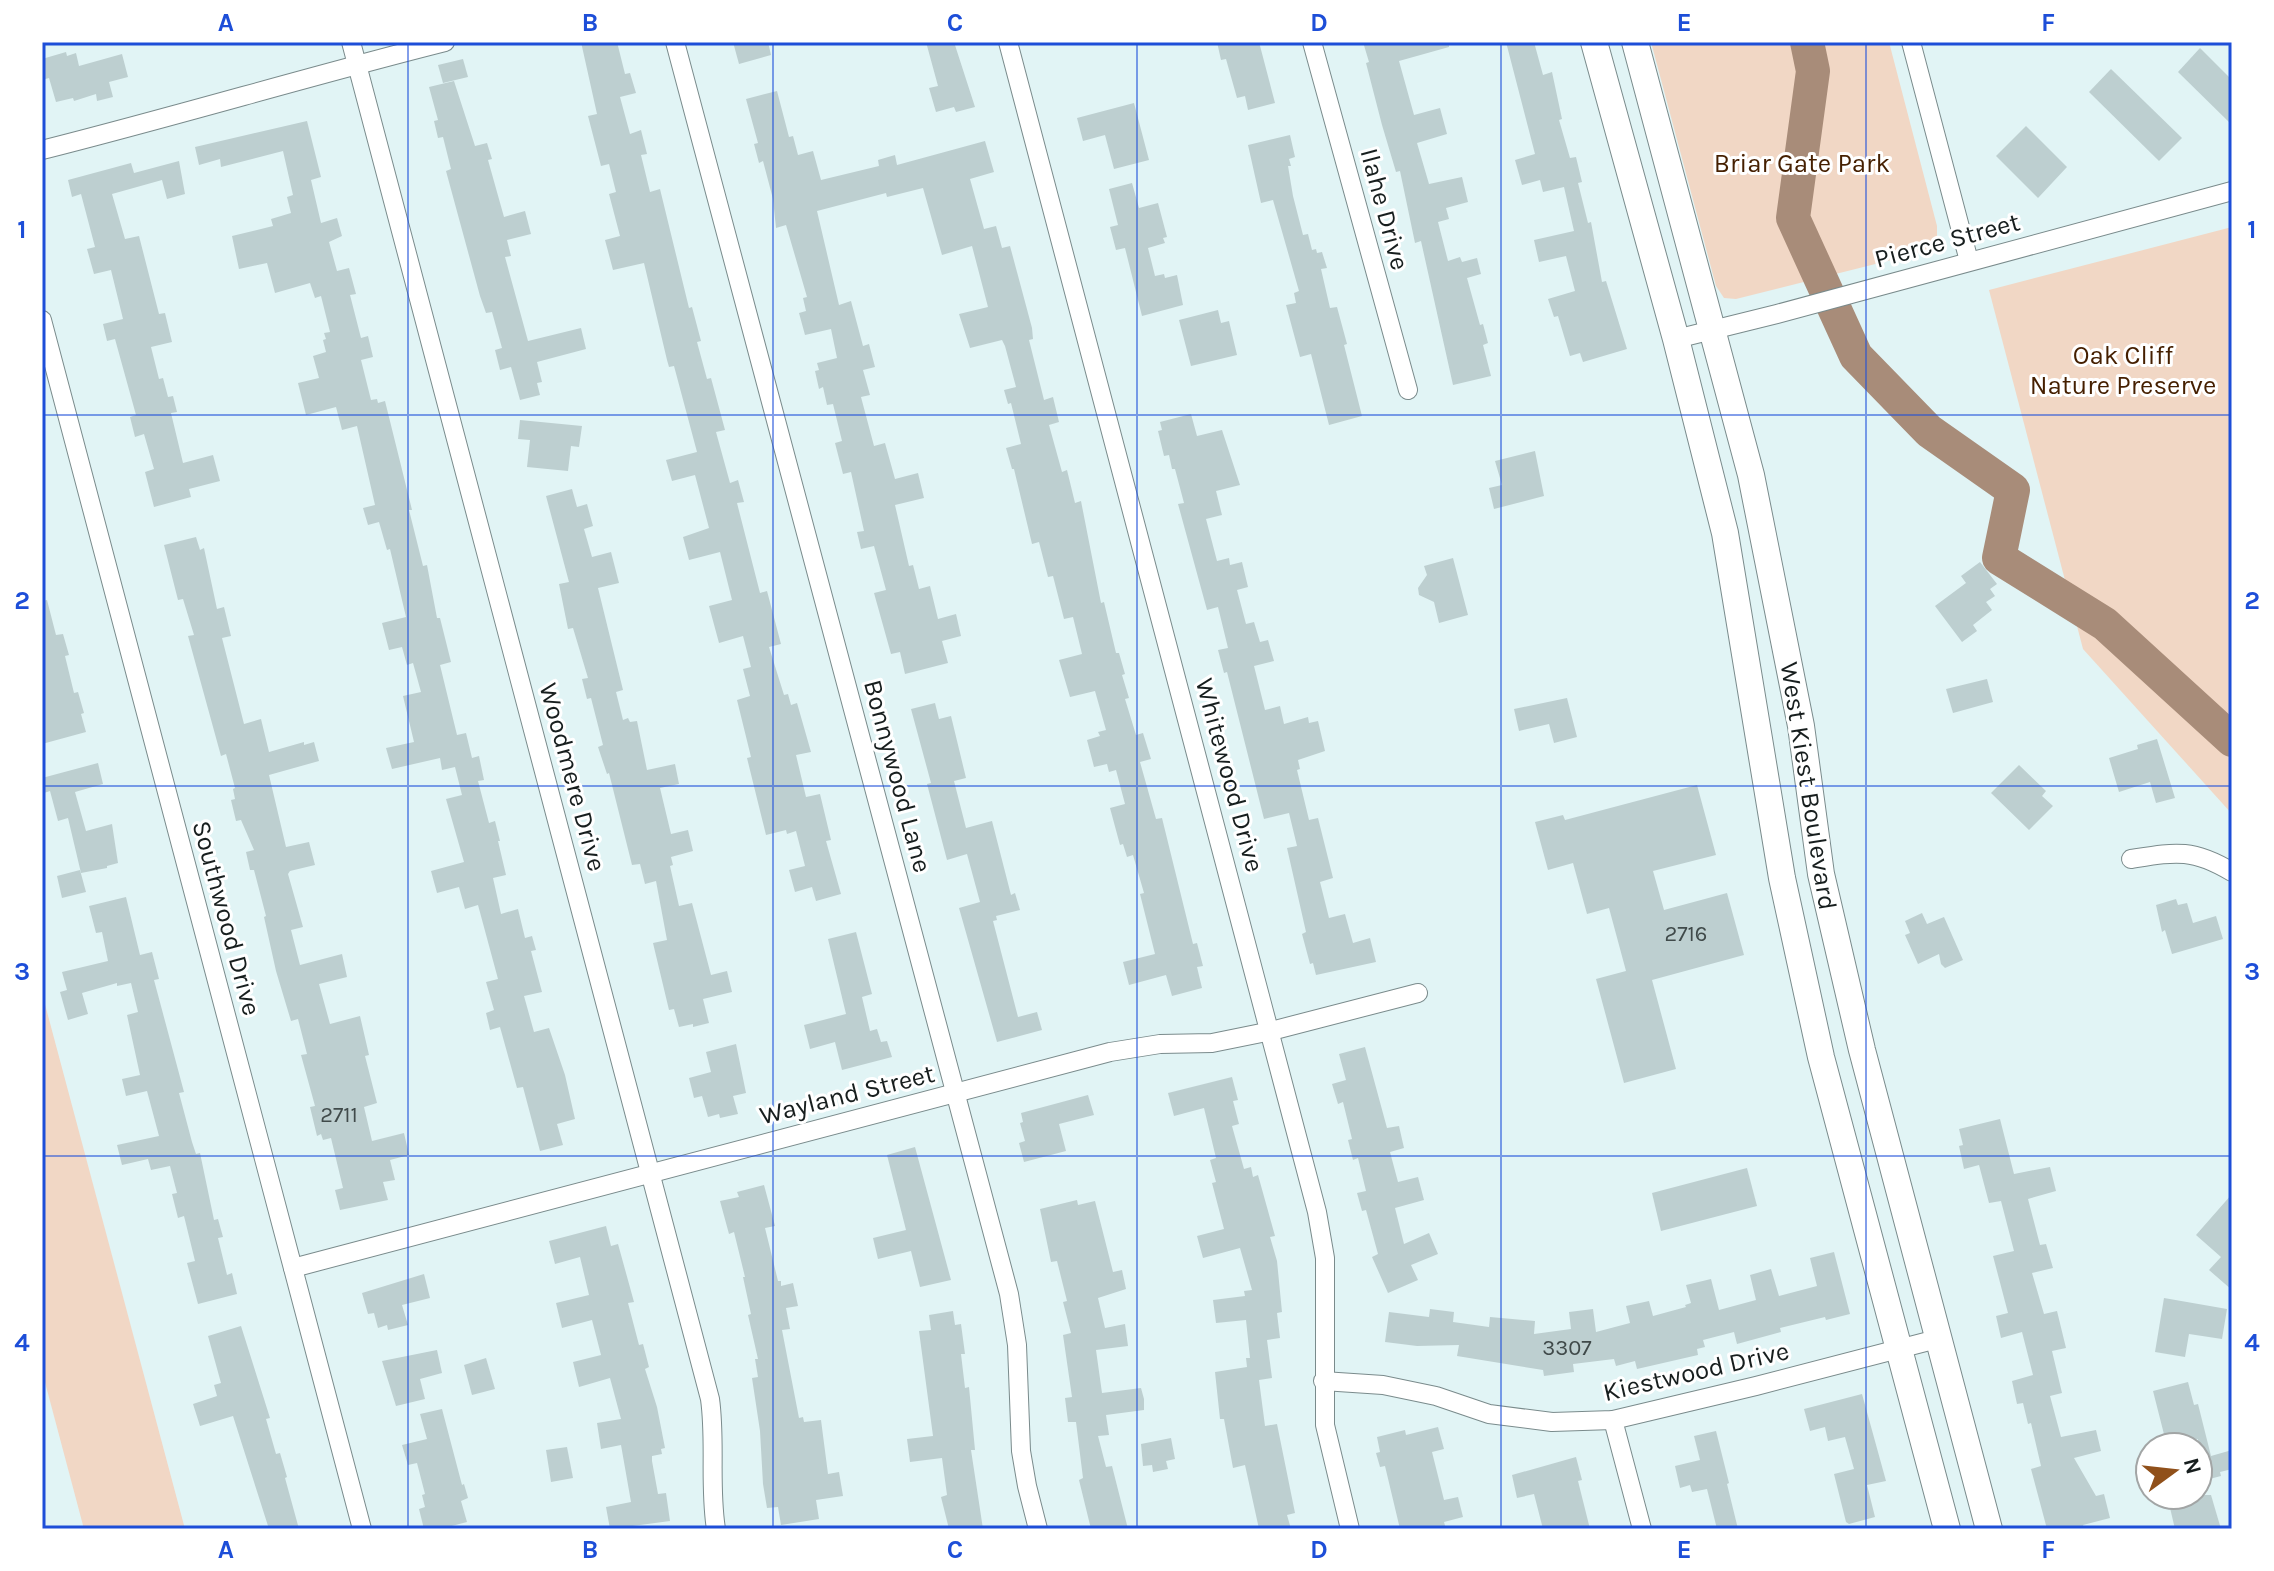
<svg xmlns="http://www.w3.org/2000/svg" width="2274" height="1571" font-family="Karla,sans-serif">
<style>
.green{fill:#f1d7c5}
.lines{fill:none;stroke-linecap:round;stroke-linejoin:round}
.river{stroke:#a88c79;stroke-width:34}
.building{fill:#bdcfd0}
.minor-casing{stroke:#7a8b8c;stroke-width:20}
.secondary-casing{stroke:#7a8b8c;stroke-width:28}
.minor{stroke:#fff;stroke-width:18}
.secondary{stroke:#fff;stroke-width:26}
.grid{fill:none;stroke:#1d4ed8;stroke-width:2;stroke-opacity:0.55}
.labels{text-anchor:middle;stroke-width:6;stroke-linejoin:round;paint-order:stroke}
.number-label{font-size:22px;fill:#404a4a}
.park-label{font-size:26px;fill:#451f00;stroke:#fff}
.street-label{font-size:26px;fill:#171e1e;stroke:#fff}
.neatline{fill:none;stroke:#1d4ed8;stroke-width:3}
.grid-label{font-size:26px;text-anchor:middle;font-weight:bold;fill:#1d4ed8}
</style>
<rect width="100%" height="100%" fill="#e1f4f5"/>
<g class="green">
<polygon points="1651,42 1889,42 1937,226 1937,243 1931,250 1736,299 1724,298 1716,286"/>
<polygon points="2232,227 2232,814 2083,649 1989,290"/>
<polygon points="42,993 185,1529 84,1529 42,1371"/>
</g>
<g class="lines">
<polyline class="river" points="1807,42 1813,71 1793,218 1856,356 1929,431 2013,490 1999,558 2105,624 2232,740"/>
</g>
<g class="building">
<polygon points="581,42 617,42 625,74 630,73 636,93 620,97 630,134 641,130 647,154 641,155 650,192 660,189 689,308 692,307 701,341 697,342 707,379 711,378 725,430 716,432 730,483 738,480 744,502 737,503 760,593 767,591 781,644 769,647 784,695 788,694 791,705 797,703 811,752 796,755 806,797 820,794 831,840 826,841 841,894 816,901 812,887 795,892 789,870 805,866 796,831 787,834 786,830 766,835 747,758 751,757 737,700 750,696 743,669 751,667 743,636 719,643 709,606 732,600 720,552 689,560 683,537 709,528 695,475 672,481 666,460 697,452 674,366 669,367 667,360 644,263 613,270 605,240 620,236 609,194 616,192 609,164 601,166 588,116 597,114"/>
<polygon points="733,42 768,42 771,55 739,64"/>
<polygon points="926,42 954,42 975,107 956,112 954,107 936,112 929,88 938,86"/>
<polygon points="1217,42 1259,42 1275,103 1248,110 1245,96 1237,98 1226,59 1221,60"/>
<polygon points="1363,42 1449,42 1449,47 1399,61 1414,115 1440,108 1447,134 1417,143 1429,184 1462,177 1468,202 1446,208 1449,219 1438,222 1448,261 1460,257 1462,262 1477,258 1481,274 1467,278 1480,325 1483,324 1488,343 1483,345 1491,376 1453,385 1421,241 1415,243 1400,171 1396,172 1382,125 1366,63 1369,62"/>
<polygon points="1506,42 1534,42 1543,75 1552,72 1562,119 1559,120 1570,158 1576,157 1582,182 1578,183 1588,223 1591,222 1602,282 1606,281 1627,349 1583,362 1580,353 1570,356 1558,316 1554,317 1548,299 1575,291 1566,256 1539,262 1534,240 1574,231 1564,187 1543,192 1540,180 1522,185 1515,160 1535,154"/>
<polygon points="2200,48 2232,80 2232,125 2178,72"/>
<polygon points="66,52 67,56 76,53 79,66 122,54 128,77 109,82 113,97 97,101 96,94 74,101 73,98 56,102 49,78 42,80 42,59"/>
<polygon points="463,59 468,77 443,83 438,65"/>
<polygon points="2111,69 2182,138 2159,161 2089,92"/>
<polygon points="454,81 475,146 487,143 492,159 488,160 504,217 525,211 531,234 507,240 511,256 505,257 528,341 581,328 586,349 537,362 542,382 537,383 540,395 520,400 511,367 500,370 495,350 502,348 492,312 486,313 480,296 446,171 451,169 443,137 438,138 434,121 438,120 429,87"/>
<polygon points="777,91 789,137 793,136 798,155 813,151 821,180 879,166 878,160 895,155 897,165 985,141 994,172 970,179 984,229 996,226 1002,248 1010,246 1032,328 1033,339 1029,340 1044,400 1053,397 1059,422 1049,425 1062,472 1067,470 1075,503 1081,501 1101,603 1104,602 1116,653 1119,653 1125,674 1122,675 1129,698 1125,699 1136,735 1143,733 1151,759 1140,762 1156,819 1162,818 1193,944 1197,943 1203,966 1197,967 1202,988 1172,996 1166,975 1129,985 1123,962 1155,954 1140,894 1144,893 1133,855 1127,857 1123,844 1120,845 1110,808 1125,804 1116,770 1109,772 1107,764 1094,767 1087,740 1100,736 1098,732 1106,730 1095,691 1070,697 1059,660 1082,654 1073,617 1064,619 1053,576 1048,577 1039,542 1032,544 1014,469 1012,469 1006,448 1021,444 1011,403 1008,404 1004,390 1016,387 1005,346 1002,340 970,348 959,314 988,307 972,246 942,255 923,188 887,197 886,193 817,211 839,305 851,301 863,346 869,344 875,367 863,370 870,395 861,397 874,446 885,443 895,479 918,473 924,498 895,505 909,566 913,565 919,589 930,586 938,619 956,614 961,636 942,641 948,663 905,674 900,652 891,654 874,593 886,590 874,546 861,549 857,532 864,531 851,472 843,474 835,443 842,441 833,404 827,405 823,387 819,389 815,371 819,370 817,363 837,358 831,329 805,335 799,313 806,311 803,298 807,297 786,225 776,228 773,199 763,161 759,163 754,144 758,143 746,99"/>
<polygon points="1134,103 1149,160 1114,169 1105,135 1083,141 1077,118"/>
<polygon points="307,121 321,177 311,180 321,223 337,218 342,236 329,242 337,271 349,268 356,294 350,295 361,338 368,336 373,357 361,360 371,400 377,399 378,403 385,401 412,510 409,510 423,566 427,565 437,618 440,618 451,662 440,665 457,735 466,733 472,758 479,756 484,780 478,781 489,823 495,821 500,841 498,841 506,875 493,878 501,914 518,909 525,938 532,936 536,950 531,951 542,992 524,996 534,1032 549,1028 565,1075 575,1119 557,1124 563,1145 540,1151 523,1087 517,1088 500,1027 490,1030 486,1013 494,1010 486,982 498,979 478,905 465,909 459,887 437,893 431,871 464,862 446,799 462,795 455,767 442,770 440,758 392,769 386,748 414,742 403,696 421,692 413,663 407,665 402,647 389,650 382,623 406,617 390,549 387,550 379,522 368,525 363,508 375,505 357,426 342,430 336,407 306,415 298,383 319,378 313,356 326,352 323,340 326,339 324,333 330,332 321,296 315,298 310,283 275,293 267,263 239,269 232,236 273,226 271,219 291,213 287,197 293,195 283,151 221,167 220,159 199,165 195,147"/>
<polygon points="2026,126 2067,167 2038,198 1996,156"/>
<polygon points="1290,135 1295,157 1289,159 1291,166 1288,166 1293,196 1303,235 1308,234 1312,250 1316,249 1317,253 1322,252 1327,268 1321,269 1330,308 1337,307 1347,344 1344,345 1362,416 1329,425 1311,354 1300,357 1286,305 1296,303 1294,293 1299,291 1273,200 1261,203 1248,145"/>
<polygon points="179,161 185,194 167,199 162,180 112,194 125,239 139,236 159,314 165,313 172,342 151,347 159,379 163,378 168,397 173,396 177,412 171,413 183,463 213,455 220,481 189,489 191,497 154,507 145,472 154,469 144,434 135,437 130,417 136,415 123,368 115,339 107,341 103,324 123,319 111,270 94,274 87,249 95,247 81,194 72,197 68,180 131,163 134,173"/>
<polygon points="1132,183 1139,208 1158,203 1167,237 1163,238 1165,243 1148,248 1155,276 1164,274 1165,278 1177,275 1183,305 1142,316 1125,248 1116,250 1110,227 1118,225 1109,189"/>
<polygon points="1218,310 1221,323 1229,321 1237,355 1191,366 1179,320"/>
<polygon points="1191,414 1197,436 1222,430 1240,485 1216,491 1222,515 1206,519 1217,561 1229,558 1230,565 1242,562 1248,587 1237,590 1246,624 1254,622 1260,642 1268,640 1274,661 1254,666 1265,710 1280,706 1284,724 1308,717 1309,723 1318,721 1325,751 1298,760 1300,769 1297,770 1309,820 1318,818 1333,878 1320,882 1329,918 1345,914 1353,943 1370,938 1376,962 1316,975 1313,963 1310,964 1302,934 1306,932 1287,848 1297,846 1289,813 1264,819 1227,672 1224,673 1218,650 1228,648 1218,607 1207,610 1178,504 1184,503 1175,469 1172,469 1169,455 1164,456 1158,431 1162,430 1160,422"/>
<polygon points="520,420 582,426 579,447 571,446 568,471 527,467 530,440 518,439"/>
<polygon points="1535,451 1544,496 1494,509 1489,488 1502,485 1495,461"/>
<polygon points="572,489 577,507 587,504 593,526 584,529 592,557 611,552 619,583 598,588 623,690 616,692 623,720 628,718 630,722 637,721 647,770 675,764 679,784 660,788 671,834 688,830 693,851 671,857 673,865 670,866 679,906 692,903 711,975 727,971 732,992 703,999 709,1023 693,1027 693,1024 679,1027 674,1009 669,1010 653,943 667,940 656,881 645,884 640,864 632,865 609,773 607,774 598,747 603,745 591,698 587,699 582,679 588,678 573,628 568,629 559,584 569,582 546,496"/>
<polygon points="196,537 200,550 204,548 217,609 224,607 231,636 222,638 244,724 261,719 269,752 304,742 304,745 314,742 319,761 269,775 286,847 309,842 315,865 290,871 288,874 303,927 291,930 300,965 342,954 347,977 319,984 330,1024 360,1016 369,1055 365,1056 377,1103 364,1107 372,1141 404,1133 409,1155 390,1160 395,1180 383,1182 388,1200 340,1210 335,1190 343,1188 331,1138 323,1140 321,1134 317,1136 310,1107 315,1106 301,1055 307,1054 298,1019 291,1021 276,971 264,917 266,916 254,870 250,870 246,852 254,850 241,820 236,821 231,800 235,799 233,789 235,788 226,754 221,756 188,636 194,635 183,599 178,600 164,545"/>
<polygon points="1453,558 1468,615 1439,623 1434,602 1419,595 1418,588 1427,575 1424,566"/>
<polygon points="1980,562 1997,584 1990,589 1995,596 1986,602 1992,610 1973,625 1977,631 1962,642 1935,606 1966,583 1961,576"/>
<polygon points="47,600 56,635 63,634 69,655 65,656 74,693 78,692 84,713 81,714 86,732 42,744 42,601"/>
<polygon points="1987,679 1993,702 1953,713 1946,689"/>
<polygon points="1567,698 1577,737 1554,743 1549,724 1519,731 1514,709"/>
<polygon points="935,703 939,719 951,716 966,778 954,781 966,828 992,821 1011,895 1015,893 1020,910 996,916 997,920 993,921 1018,1017 1037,1012 1042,1030 997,1042 959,908 980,902 967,854 947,860 927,784 931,783 911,709"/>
<polygon points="2157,739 2175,798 2156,803 2150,782 2119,792 2109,758 2138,749 2137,745"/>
<polygon points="98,763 103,784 75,792 86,831 112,824 118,863 107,866 107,868 81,873 68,818 58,821 50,791 44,793 42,778"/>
<polygon points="2019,765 2046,791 2042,796 2053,806 2029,830 1991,793"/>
<polygon points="1697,785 1716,855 1653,871 1664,910 1727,893 1744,955 1652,980 1676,1069 1624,1083 1596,979 1626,971 1609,908 1587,914 1573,863 1548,870 1535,822 1563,815 1565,820"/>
<polygon points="80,870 86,892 62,898 57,876"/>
<polygon points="126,897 140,955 152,952 159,979 154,980 184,1092 179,1093 192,1142 196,1154 200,1153 214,1220 218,1219 223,1237 218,1238 227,1275 232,1273 237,1294 198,1304 187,1263 195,1261 184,1216 178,1218 172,1194 177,1193 170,1166 151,1170 148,1159 122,1165 117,1145 159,1136 147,1091 126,1096 122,1079 140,1075 127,1015 138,1012 131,983 117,986 117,983 82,993 88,1014 68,1020 60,992 67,990 62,972 108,961 102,932 96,933 89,906"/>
<polygon points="2176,899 2178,905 2187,903 2193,923 2216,916 2223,939 2172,954 2165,930 2162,932 2156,905"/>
<polygon points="1922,913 1927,924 1944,917 1963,960 1945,968 1941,964 1939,954 1918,964 1905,935 1910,933 1905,921"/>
<polygon points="856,932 872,994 862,997 870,1031 877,1029 881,1042 887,1041 892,1057 842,1070 835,1042 810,1049 804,1025 846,1014 828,939"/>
<polygon points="736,1044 746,1093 733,1096 738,1114 720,1118 719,1114 708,1117 702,1096 694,1098 689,1078 711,1072 706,1052"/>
<polygon points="1365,1047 1387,1128 1399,1126 1404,1148 1390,1152 1398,1182 1418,1177 1424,1200 1395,1208 1404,1244 1429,1233 1438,1254 1411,1265 1418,1280 1388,1293 1372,1257 1378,1254 1366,1210 1362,1211 1357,1193 1366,1191 1358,1158 1353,1160 1348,1140 1352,1139 1343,1102 1338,1104 1332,1084 1346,1080 1339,1054"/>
<polygon points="1232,1077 1238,1100 1233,1101 1239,1124 1232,1126 1244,1169 1251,1167 1253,1177 1258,1175 1275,1236 1270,1237 1277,1261 1282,1312 1277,1313 1280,1338 1267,1340 1272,1378 1259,1380 1265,1426 1277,1424 1295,1513 1287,1515 1291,1529 1259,1529 1245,1465 1233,1468 1224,1419 1220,1419 1215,1372 1247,1367 1246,1358 1250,1358 1246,1320 1216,1323 1213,1300 1245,1296 1244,1291 1252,1290 1240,1248 1203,1258 1197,1236 1224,1229 1212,1183 1216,1182 1210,1160 1216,1158 1204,1108 1174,1116 1168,1093"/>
<polygon points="1088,1095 1094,1115 1059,1124 1066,1151 1024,1162 1019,1143 1025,1141 1020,1123 1023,1122 1021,1113"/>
<polygon points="2000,1119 2014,1174 2050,1167 2056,1191 2028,1199 2040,1245 2046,1244 2053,1268 2032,1273 2044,1314 2057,1311 2066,1348 2052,1351 2062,1393 2050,1396 2061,1437 2096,1430 2101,1451 2074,1458 2096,1496 2104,1494 2110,1518 2083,1525 2084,1529 2047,1529 2031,1469 2041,1466 2031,1423 2028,1424 2023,1403 2017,1404 2012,1381 2033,1375 2022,1332 2001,1338 1996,1316 2008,1313 1993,1256 2014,1251 2001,1201 1989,1203 1979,1165 1964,1169 1959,1146 1963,1145 1959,1129"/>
<polygon points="915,1147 951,1280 920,1287 911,1251 878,1259 873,1238 906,1230 887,1155"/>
<polygon points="1747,1168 1757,1206 1661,1231 1652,1193"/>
<polygon points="764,1185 775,1226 765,1228 778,1281 781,1281 781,1286 793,1283 798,1306 786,1308 790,1329 782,1330 799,1418 803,1417 804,1422 821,1420 828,1474 839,1472 843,1496 816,1500 819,1519 781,1525 778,1507 767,1508 763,1484 760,1431 752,1378 758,1377 755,1359 758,1359 748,1315 751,1314 743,1277 745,1277 734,1232 729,1234 720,1201 739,1197 737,1192"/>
<polygon points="2232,1194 2232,1290 2209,1270 2221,1257 2196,1235"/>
<polygon points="1077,1200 1078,1205 1095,1201 1113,1272 1122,1270 1126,1289 1098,1298 1105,1328 1125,1324 1128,1346 1096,1350 1102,1393 1141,1388 1144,1399 1144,1410 1106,1415 1109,1435 1098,1436 1106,1467 1112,1466 1128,1529 1091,1529 1079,1480 1083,1478 1076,1422 1068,1422 1065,1398 1072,1397 1063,1335 1071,1333 1063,1302 1067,1301 1057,1261 1051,1262 1040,1209"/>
<polygon points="606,1226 611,1246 618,1244 634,1302 628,1303 639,1345 643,1344 649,1367 645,1369 657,1407 665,1448 661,1449 662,1454 652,1456 652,1461 658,1494 666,1493 670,1521 610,1529 606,1507 631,1502 621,1445 601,1449 597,1423 621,1419 610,1378 579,1387 573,1362 601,1355 592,1320 562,1328 556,1303 589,1295 580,1257 555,1264 549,1241"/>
<polygon points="1834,1252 1850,1314 1826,1320 1825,1317 1780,1328 1781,1332 1737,1344 1734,1332 1703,1340 1705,1347 1697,1349 1698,1355 1637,1369 1635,1361 1616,1366 1614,1359 1573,1364 1574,1372 1544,1376 1543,1370 1457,1356 1459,1345 1417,1346 1385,1342 1389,1312 1429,1317 1430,1309 1454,1312 1453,1322 1489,1327 1490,1317 1535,1321 1534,1334 1571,1329 1569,1312 1593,1309 1596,1332 1630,1323 1626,1306 1649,1301 1653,1316 1686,1307 1685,1305 1691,1303 1686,1285 1711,1279 1719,1310 1756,1300 1750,1275 1771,1269 1779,1296 1817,1286 1810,1258"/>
<polygon points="424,1274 430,1298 402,1305 408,1325 388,1330 387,1325 378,1328 374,1313 368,1314 362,1293"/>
<polygon points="2164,1298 2227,1309 2222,1339 2189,1334 2185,1357 2155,1352"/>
<polygon points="953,1311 955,1325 961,1324 965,1354 961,1354 965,1388 969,1387 975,1450 971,1450 983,1529 949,1529 941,1497 947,1495 942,1458 910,1462 907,1439 933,1436 919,1331 931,1330 929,1315"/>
<polygon points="241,1326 270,1418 266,1419 276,1454 280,1453 287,1477 285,1478 299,1529 269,1529 233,1416 200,1426 193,1404 217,1396 214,1385 221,1383 208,1336"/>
<polygon points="437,1350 442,1373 420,1379 425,1399 396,1406 382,1361"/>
<polygon points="486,1358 495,1389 472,1395 464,1365"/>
<polygon points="2188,1382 2194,1405 2198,1404 2211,1456 2232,1450 2232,1469 2220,1472 2221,1476 2198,1482 2198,1439 2167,1446 2153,1391"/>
<polygon points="1862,1394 1886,1481 1867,1485 1875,1517 1849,1524 1846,1522 1834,1474 1854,1469 1845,1437 1828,1441 1825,1427 1810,1431 1804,1409"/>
<polygon points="442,1409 462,1485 464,1484 468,1498 461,1501 467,1522 440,1529 424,1529 419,1509 425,1507 422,1495 425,1494 417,1463 408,1465 402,1445 427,1439 420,1414"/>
<polygon points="1438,1427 1444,1449 1432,1452 1444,1500 1458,1497 1463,1517 1444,1522 1446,1529 1400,1529 1385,1466 1380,1467 1376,1453 1380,1452 1377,1437 1405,1430 1406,1435"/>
<polygon points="1716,1431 1729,1483 1727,1484 1738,1529 1717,1529 1707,1489 1692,1492 1690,1485 1680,1488 1675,1466 1700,1460 1694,1436"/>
<polygon points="1171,1438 1175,1459 1166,1461 1168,1469 1153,1472 1152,1465 1143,1466 1141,1444"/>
<polygon points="567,1447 573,1478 551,1482 546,1450"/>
<polygon points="1576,1457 1582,1480 1578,1481 1590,1529 1543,1529 1534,1494 1517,1498 1512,1475"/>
<polygon points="2167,1495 2211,1495 2221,1529 2175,1529"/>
</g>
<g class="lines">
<defs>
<g id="minor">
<path d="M351,42L710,1399C716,1442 709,1486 716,1529"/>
<polyline points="675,42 1009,1294 1017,1345 1021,1451 1027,1486 1038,1529"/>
<polyline points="1008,42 1317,1212 1325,1258 1325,1425 1350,1529"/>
<polyline points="1312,42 1408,390"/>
<polyline points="1911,42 1969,261"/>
<path d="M42,150C177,116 310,76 445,42"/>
<polyline points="42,320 362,1529"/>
<polyline points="1676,339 1777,314 2232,191"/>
<path d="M2131,859C2175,852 2192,848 2232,872"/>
<polyline points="293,1268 1110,1052 1160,1044 1212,1043 1271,1031 1418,993"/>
<polyline points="1323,1381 1383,1385 1436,1396 1489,1414 1552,1422 1613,1420 1756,1386 1937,1339"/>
<polyline points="1613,1420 1642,1529"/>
</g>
<g id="secondary">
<polyline points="1594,42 1676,339 1725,533 1782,878 1821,1057 1947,1529"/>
<polyline points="1635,42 1751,475 1801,726 1821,874 1862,1050 1989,1529"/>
</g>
</defs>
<use href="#minor" class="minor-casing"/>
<use href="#secondary" class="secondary-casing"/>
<use href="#minor" class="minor"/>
<use href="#secondary" class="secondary"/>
</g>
<path class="grid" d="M408,42V1529M773,42V1529M1137,42V1529M1501,42V1529M1866,42V1529M42,415H2232M42,786H2232M42,1156H2232"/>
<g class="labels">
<g class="number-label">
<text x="1686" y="941">2716</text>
<text x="339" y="1122">2711</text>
<text x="1567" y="1355">3307</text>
</g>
<g class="park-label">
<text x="1802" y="172">Briar Gate Park</text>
<text x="2123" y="364">Oak Cliff<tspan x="2123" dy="30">Nature Preserve</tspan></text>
</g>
<g class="street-label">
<text transform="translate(1385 209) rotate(75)" y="9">Ilahe Drive</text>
<text transform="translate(1947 240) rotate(-15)" y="9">Pierce Street</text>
<text transform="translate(1230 775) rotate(75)" y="9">Whitewood Drive</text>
<text transform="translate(898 776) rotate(75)" y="9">Bonnywood Lane</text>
<text transform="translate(573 777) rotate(75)" y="9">Woodmere Drive</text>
<text transform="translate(1809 786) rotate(81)" y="9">West Kiest Boulevard</text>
<text transform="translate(227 918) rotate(75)" y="9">Southwood Drive</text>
<text transform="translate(847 1094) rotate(-14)" y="9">Wayland Street</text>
<text transform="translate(1696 1371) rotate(-13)" y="9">Kiestwood Drive</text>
</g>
</g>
<rect width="2274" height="1571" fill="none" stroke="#ffffff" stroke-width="88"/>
<g transform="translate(2174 1471) rotate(75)"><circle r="38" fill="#ffffff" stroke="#a2a5a5" stroke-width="2"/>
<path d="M0-6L14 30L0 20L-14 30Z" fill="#90501a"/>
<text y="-12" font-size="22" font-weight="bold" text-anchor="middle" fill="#171e1e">N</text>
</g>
<rect x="44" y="44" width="2186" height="1483" class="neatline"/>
<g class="grid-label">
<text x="226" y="31">A</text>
<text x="590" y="31">B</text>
<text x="955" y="31">C</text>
<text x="1319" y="31">D</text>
<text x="1684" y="31">E</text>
<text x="2048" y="31">F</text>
<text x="22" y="238">1</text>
<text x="2252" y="238">1</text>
<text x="22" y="609">2</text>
<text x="2252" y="609">2</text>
<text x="22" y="980">3</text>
<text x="2252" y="980">3</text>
<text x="22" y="1351">4</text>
<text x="2252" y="1351">4</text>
<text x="226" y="1558">A</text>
<text x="590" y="1558">B</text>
<text x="955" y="1558">C</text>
<text x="1319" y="1558">D</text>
<text x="1684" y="1558">E</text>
<text x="2048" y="1558">F</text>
</g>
</svg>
